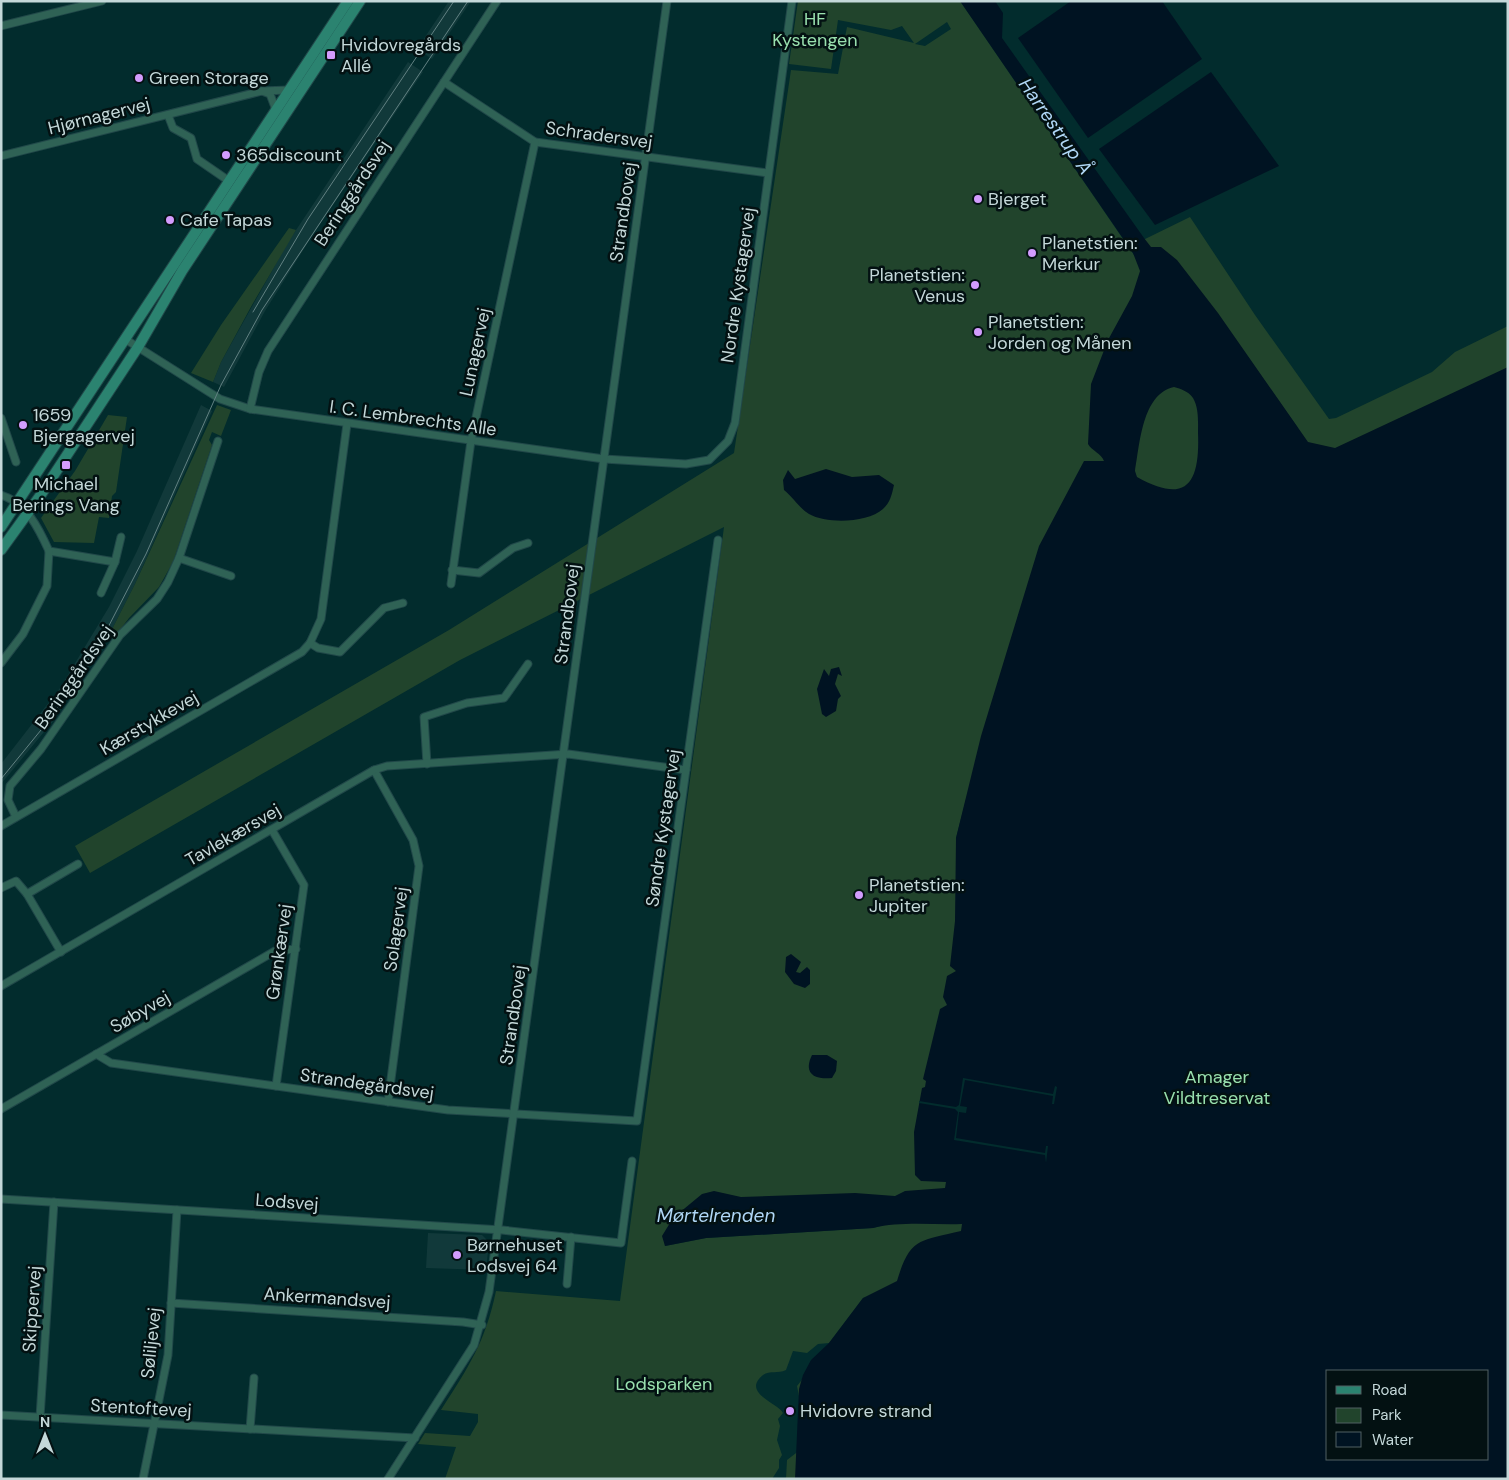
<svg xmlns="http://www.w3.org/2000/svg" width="1509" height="1480" font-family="'DM Sans',sans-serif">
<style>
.built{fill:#11393a}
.green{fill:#21442c;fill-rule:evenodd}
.water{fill:#001322;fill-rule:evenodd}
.pier{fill:#022c2d}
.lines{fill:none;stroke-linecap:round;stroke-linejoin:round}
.minor-casing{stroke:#214849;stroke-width:9}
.secondary-casing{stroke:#214849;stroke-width:12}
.minor{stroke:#2f6255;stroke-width:7}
.secondary{stroke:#2b8370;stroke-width:10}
.tram{stroke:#638283;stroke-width:1}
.poi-dot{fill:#d29cfd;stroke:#031112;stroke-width:2}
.labels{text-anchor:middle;stroke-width:5;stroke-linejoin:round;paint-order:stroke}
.park-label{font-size:18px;fill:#99e0ae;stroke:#031112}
.poi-label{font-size:18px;fill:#c4d8d9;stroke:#031112;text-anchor:start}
.street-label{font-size:18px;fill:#c4d8d9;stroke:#031112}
.water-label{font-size:19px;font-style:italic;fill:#b0d7f6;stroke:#031112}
</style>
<rect width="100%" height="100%" fill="#022c2d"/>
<g class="built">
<polygon points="449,1 471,1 432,59 417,49"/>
<polygon points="408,62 423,72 312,236 265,311 224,387 213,382 221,362 288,242"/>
<polygon points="201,405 212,411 135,584 106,641 53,721 1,784 1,764 60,688 109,607 137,551"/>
<polygon points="428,1233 482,1235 489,1242 486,1270 426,1268"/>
</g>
<g class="green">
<path d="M798,1H960L1134,255L1298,428L1216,312L1143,240L1190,217L1255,315L1329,419L1336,418L1432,372L1455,352L1508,326V1479H786L787,1460L800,1450L805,1427L797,1386L868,1297L863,1298L829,1343L818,1344L807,1353L793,1351L786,1370C778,1374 770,1370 763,1375C741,1393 778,1403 783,1413L778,1419L780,1426L777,1440L782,1455L779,1460V1468L772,1479H445L456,1447L418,1444L425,1433L470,1436L478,1422V1414L441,1410C469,1366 485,1343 496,1291L620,1301L724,527L460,660L90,873L75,846L449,630L734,453L791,70L838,74L847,27L914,43L902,26L891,30L838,20L831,69L789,64ZM947,22L951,29L925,46L915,44ZM966,799L956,877V838ZM892,1223L873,1228L706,1238L665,1246L664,1235ZM1328,1371H1488V1459H1328Z"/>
<polygon points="289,228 296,230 252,305 221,362 213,382 191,373 221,325"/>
<polygon points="217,405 231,410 221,436 212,432 209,440 212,445 173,562 159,587 129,618 116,635 106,641 135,584"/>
<polygon points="108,415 127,417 116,492 112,496 109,518 99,517 94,543 54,542 41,518 75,471"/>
</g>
<g class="water">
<path d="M960,1H995L1003,13L1002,38L1144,238L1151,247H1161L1177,260L1218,313L1308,442L1335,448L1508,367V1479H795L799,1389L803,1375L811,1360L829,1343L863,1298L897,1281C910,1237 920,1241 961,1231L962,1224C932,1225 901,1221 873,1228L706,1238L665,1246L662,1236L673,1218L702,1194L714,1191L741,1197L855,1193L895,1196L905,1191L945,1188L946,1182L921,1181L915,1175L914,1132L922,1088L925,1087L926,1081L923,1079L940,1009L947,1005L943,997L947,976L956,971L950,966L955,921L956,838L981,736L1039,546L1084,461H1104C1101,453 1092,451 1088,444L1091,384L1108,340L1132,296L1140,271L1133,253ZM1174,387C1181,389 1188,391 1193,398C1199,408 1198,422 1198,433C1200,483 1187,505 1137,477L1135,471C1140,444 1142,394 1174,387ZM1328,1371H1488V1459H1328Z"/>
<polygon points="1071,1 1162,1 1202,59 1088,138 1018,38"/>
<polygon points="1211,72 1279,166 1155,225 1099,149"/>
<path d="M826,469L852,477L879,475L894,485C892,494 890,503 883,509C867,523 827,524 809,514C799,508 793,497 784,490L783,480L788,470L795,479Z"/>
<polygon points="839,667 842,676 838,674 835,684 841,696 838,699 836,711 826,717 822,714 817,689 824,669 829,676 831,669"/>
<polygon points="791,954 801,962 796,972 800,973 807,967 810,970 810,984 805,988 794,984 785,972 786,957"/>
<path d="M812,1055H827L837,1061L836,1071L832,1078C814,1080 803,1073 812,1055Z"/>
</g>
<polygon class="pier" points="963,1078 1053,1094 1055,1086 1057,1087 1054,1104 1052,1104 1053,1096 965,1080 960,1106 967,1107 966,1113 959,1112 956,1138 1045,1153 1046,1146 1048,1146 1046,1163 1045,1155 954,1140 958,1112 955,1109 919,1103 919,1101 956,1107 959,1105"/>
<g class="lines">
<defs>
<g id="minor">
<polyline points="1,26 102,1"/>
<polyline points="444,82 535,142 768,173"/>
<polyline points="262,91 270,94 276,110"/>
<polyline points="168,115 173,128 191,138 197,159 229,181"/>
<polyline points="1,156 262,91 289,90"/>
<polyline points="125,339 220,399 250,409 604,459 686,464 709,460 728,441 735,423 792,1"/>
<polyline points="250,409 259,372 268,351 497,1"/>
<polyline points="1,418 16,462"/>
<path d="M1,495C27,503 39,529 49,551L115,562"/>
<polyline points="179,558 231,576"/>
<polyline points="452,570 479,573 513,548 528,543"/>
<polyline points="451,584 471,441 535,142"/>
<polyline points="101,593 115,562 121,537"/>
<polyline points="310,643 318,648 340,652 384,608 403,603"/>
<polyline points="1,663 23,634 47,586 49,551"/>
<polyline points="427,764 424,717 467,703 504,698 528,664"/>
<polyline points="374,770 413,840 419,866 388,1102"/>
<polyline points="16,817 8,800 10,786 41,749 120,635 157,599 168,582 179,558 218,441"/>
<polyline points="1,826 302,652 310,643 321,619 347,424"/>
<polyline points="272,830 304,885 276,1086"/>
<polyline points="1,888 16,881 27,894"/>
<polyline points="61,952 27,894 78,864"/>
<polyline points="1,986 374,770 387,766 568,754 686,770"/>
<polyline points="96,1054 111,1063 448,1110 637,1121 718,540"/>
<polyline points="1,1109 275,951 296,949"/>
<polyline points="1,1199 502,1230 621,1243 632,1161"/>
<polyline points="567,1284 571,1237"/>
<polyline points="171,1303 463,1322 482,1325"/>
<polyline points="1,1415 415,1438"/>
<polyline points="40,1417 54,1202"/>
<polyline points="250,1429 254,1378"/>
<polyline points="143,1479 168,1355 177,1210"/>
<polyline points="388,1479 474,1345 489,1292 667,1"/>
</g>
<g id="secondary">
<polyline points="1,527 348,1"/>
<polyline points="1,550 40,496 138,347 182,271 360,1"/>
</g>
</defs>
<use href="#minor" class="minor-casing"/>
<use href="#secondary" class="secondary-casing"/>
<use href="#minor" class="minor"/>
<use href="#secondary" class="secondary"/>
<g class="tram">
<polyline points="253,312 308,219 454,1"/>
<polyline points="1,779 50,719 102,639 146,554 221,385 262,310 468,1"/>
</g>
</g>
<g class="poi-dot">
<rect x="326" y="50" width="10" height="10" rx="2.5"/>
<circle cx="139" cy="78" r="5"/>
<circle cx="226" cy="155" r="5"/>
<circle cx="978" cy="199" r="5"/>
<circle cx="170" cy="220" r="5"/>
<circle cx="1032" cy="253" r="5"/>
<circle cx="975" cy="285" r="5"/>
<circle cx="978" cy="332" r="5"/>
<circle cx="23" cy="425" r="5"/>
<rect x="61" y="460" width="10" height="10" rx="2.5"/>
<circle cx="859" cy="895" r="5"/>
<circle cx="457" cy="1255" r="5"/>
<circle cx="790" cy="1411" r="5"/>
</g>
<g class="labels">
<g class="park-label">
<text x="815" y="25">HF<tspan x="815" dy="21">Kystengen</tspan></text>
<text x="1217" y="1083">Amager<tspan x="1217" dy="21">Vildtreservat</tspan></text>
<text x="664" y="1390">Lodsparken</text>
</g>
<g class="poi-label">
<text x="341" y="51">Hvidovregårds<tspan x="341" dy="21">Allé</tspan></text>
<text x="149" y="84">Green Storage</text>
<text x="236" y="161">365discount</text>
<text x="988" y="205">Bjerget</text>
<text x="180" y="226">Cafe Tapas</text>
<text x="1042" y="249">Planetstien:<tspan x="1042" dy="21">Merkur</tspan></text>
<text x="965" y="281" text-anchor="end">Planetstien:<tspan x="965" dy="21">Venus</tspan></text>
<text x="988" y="328">Planetstien:<tspan x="988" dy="21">Jorden og Månen</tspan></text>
<text x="33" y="421">1659<tspan x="33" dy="21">Bjergagervej</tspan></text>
<text x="66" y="490" text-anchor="middle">Michael<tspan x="66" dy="21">Berings Vang</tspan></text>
<text x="869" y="891">Planetstien:<tspan x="869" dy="21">Jupiter</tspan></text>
<text x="467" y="1251">Børnehuset<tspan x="467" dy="21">Lodsvej 64</tspan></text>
<text x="800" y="1417">Hvidovre strand</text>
</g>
<g class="street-label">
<text transform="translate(99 116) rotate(-14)" y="6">Hjørnagervej</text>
<text transform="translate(599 135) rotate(8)" y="6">Schradersvej</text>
<text transform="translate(352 193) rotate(-57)" y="6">Beringgårdsvej</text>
<text transform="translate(623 212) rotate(-82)" y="6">Strandbovej</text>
<text transform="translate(738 285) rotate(-82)" y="6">Nordre Kystagervej</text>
<text transform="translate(475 352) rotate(-78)" y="6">Lunagervej</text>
<text transform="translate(413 418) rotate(8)" y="6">I. C. Lembrechts Alle</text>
<text transform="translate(567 614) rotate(-83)" y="6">Strandbovej</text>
<text transform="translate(74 677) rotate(-55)" y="6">Beringgårdsvej</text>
<text transform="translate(149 723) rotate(-30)" y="6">Kærstykkevej</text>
<text transform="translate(663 828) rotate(-82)" y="6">Søndre Kystagervej</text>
<text transform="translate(233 835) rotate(-30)" y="6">Tavlekærsvej</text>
<text transform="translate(396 929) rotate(-82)" y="6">Solagervej</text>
<text transform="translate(279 952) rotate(-82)" y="6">Grønkærvej</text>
<text transform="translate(140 1012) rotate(-30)" y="6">Søbyvej</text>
<text transform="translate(513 1015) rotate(-82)" y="6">Strandbovej</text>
<text transform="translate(367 1084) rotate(8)" y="6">Strandegårdsvej</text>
<text transform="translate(287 1202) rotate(4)" y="6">Lodsvej</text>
<text transform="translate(327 1298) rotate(4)" y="6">Ankermandsvej</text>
<text transform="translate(32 1309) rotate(-86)" y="6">Skippervej</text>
<text transform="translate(151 1343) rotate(-84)" y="6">Søliljevej</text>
<text transform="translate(141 1408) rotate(3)" y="6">Stentoftevej</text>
</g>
<g class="water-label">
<text transform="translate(1056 126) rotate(55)" y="7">Harrestrup Å</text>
<text x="716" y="1222">Mørtelrenden</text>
</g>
</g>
<rect width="1509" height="1480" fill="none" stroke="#c4d8d9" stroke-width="5"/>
<rect x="1326" y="1370" width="162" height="90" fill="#031112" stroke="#506162"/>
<rect x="1336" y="1386" width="25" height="8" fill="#2b8370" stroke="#506162"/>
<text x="1372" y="1395" font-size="15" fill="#c4d8d9">Road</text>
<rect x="1336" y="1408" width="25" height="15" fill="#21442c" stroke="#506162"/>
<text x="1372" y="1420" font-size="15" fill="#c4d8d9">Park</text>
<rect x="1336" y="1432" width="25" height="15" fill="#001322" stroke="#506162"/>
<text x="1372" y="1445" font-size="15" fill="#c4d8d9">Water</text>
<g transform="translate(45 1435)" stroke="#031112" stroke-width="4" paint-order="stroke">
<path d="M0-4L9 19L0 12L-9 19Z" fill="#c4d8d9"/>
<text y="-8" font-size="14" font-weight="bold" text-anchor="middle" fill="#c4d8d9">N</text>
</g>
</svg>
